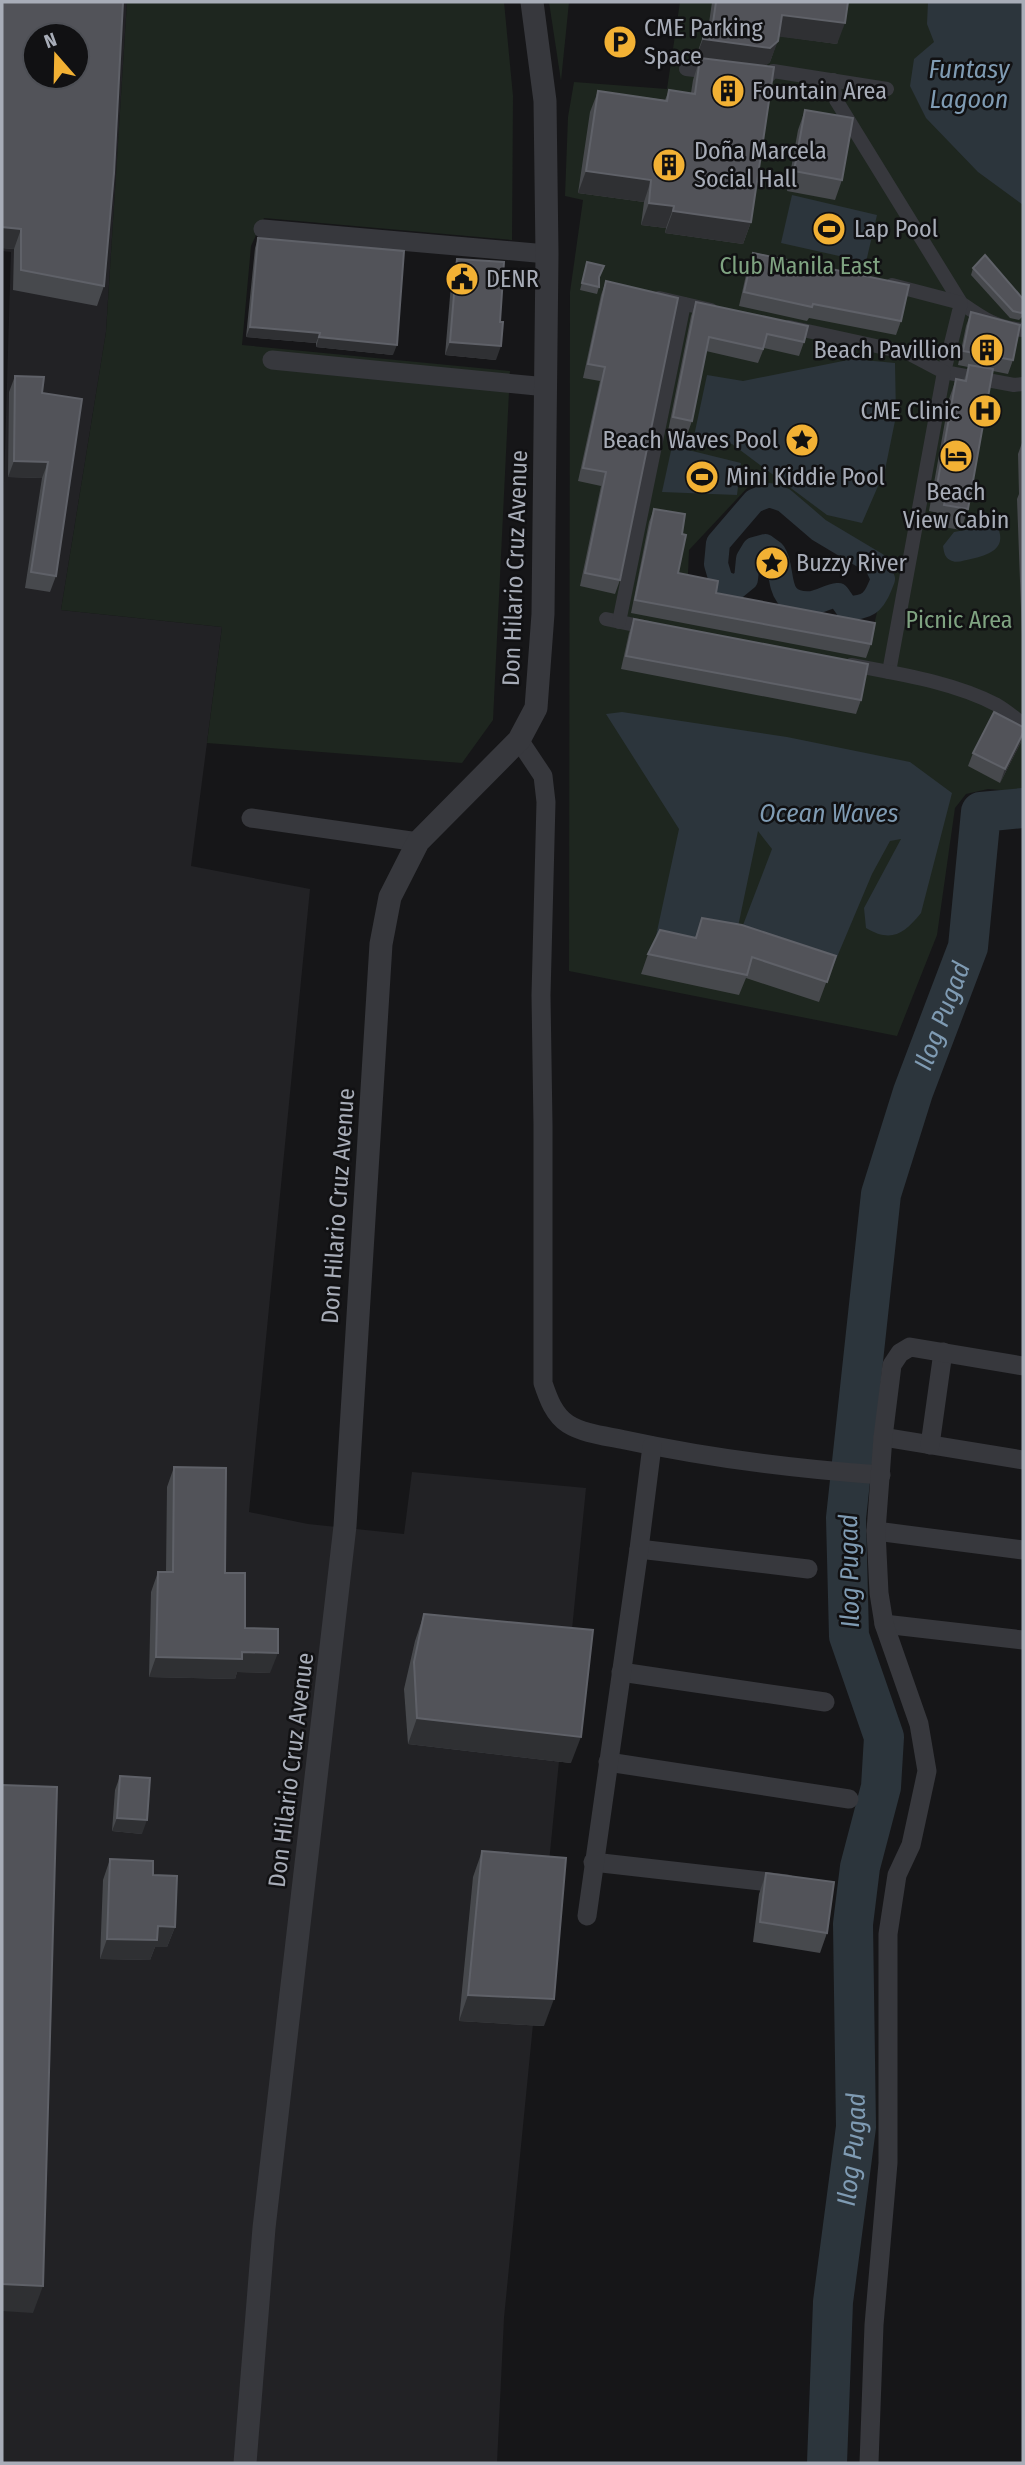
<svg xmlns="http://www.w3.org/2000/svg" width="1025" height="2465" font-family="'Fira Sans Condensed',sans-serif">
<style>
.built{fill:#222225;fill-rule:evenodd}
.green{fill:#1e261f;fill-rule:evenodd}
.water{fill:#2c353c}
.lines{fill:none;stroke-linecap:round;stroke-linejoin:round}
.canal{stroke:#2c353c;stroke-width:24}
.river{stroke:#2c353c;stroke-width:40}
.pedestrian{stroke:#37383d;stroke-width:14}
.minor{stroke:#37383d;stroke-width:19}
.tertiary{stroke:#37383d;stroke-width:23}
.wall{fill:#47494d}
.shaded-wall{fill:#2f3033}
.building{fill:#525359;stroke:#5f6168;stroke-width:2;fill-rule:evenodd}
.labels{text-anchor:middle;stroke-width:5;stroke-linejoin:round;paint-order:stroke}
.poi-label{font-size:24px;fill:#a8adb8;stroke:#111113;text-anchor:start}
.park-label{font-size:24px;fill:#7fa381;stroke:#111113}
.street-label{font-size:24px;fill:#a8adb8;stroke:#111113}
.water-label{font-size:26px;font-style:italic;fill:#7f9bb3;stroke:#111113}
</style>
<rect width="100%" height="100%" fill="#161618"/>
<path class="built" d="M2,2H127L106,332L61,610L222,627L191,866L310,889L249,1512L308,1524L404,1534L412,1472L586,1488L504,2318L497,2463H2V549L11,252L2,251ZM35,35H77V77H35Z"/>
<g class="green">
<polygon points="127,2 504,2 513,96 512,240 264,218 251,246 242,345 510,371 493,720 462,763 207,743 222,627 61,610 106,332"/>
<polygon points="549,2 569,2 561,81"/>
<path d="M680,2H1023V792L988,789L966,794L955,808L937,935L897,1036L569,971L570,292L583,200L565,196L568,117L574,82L667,89ZM749,486H766L820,529L888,565L874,625L719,600L688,574L689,550Z"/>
</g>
<g class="water">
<polygon points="928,2 1023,2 1023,205 978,172 926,118 910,86 914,59 934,42 927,24"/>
<polygon points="792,195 877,215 866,262 781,243"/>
<polygon points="853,359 895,363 896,416 885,470 862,523 827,515 732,444 694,436 707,375 743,381"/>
<polygon points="672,446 741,463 737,495 662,492"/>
<path d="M987,526L998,528C1007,549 988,555 971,559C965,560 956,564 950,560C944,557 944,551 943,546L954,532Z"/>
<path d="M622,712L787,737L910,762L952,793L921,913C904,934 891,943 866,928L864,908L901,839L890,841L872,874L829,976L735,946L772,849L758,831L734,946L653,950L679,829L606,714Z"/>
</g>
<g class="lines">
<path class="canal" d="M769,495L784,500L819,530L876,564L883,579C875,600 871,608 847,608L838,595C829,596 820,602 812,603C772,606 786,571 774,553C772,550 768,549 765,546L754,549L748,559L746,579L735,588L721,581L716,564L718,543L754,501Z"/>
<path class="river" id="s1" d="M827,2463L833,2302L856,2127L853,1924L860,1867L881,1787L884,1737L849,1636L846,1518L881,1194L913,1092L968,947L981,812L1023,808"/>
<g class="pedestrian">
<polyline points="686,69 712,72"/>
<polyline points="760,78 766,79 773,71 887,89"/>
<path d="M833,80L836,100L961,303C984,319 995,327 1023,330"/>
<polyline points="892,285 961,303 944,372 1014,385 1023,384"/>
<polyline points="659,298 711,310"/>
<polyline points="789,327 908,353 944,372 889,672"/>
<polyline points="606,619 649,628"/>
<polyline points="619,622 684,304"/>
<path d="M851,665C899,674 953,682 997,705C1006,710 1015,718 1023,724"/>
</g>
<g class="minor">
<polyline points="263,229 547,254"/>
<polyline points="272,360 547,387"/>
<path d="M519,740L543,776L546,802L541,995L543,1125V1383C548,1398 554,1415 568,1424C584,1434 607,1436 625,1440C708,1458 797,1469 881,1475"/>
<polyline points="251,818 418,842"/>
<polyline points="883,1437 1023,1460"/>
<polyline points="930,1445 943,1352"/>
<polyline points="876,1531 1023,1550"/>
<polyline points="639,1549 808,1569"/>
<polyline points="884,1624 1023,1640"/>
<polyline points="621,1672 825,1702"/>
<polyline points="608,1762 849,1799"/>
<polyline points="593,1862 787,1884"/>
<polyline points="587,1916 639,1549 652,1446"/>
<polyline points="869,2463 874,2325 888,2163 888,1934 897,1875 911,1845 927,1771 919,1724 884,1624 879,1593 876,1531 883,1437 892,1365 900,1353 910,1347 1023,1366"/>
</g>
<polyline class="tertiary" points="245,2463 264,2228 345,1526 381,944 390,897 418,842 519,740 536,708 543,614 547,254 545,101 532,2"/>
</g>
<g class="wall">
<polygon points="2,2 104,286 97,306 13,290 14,249 2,248"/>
<polygon points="712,2 848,2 837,44 779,36 770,62 765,66 751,222 743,244 665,233 666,228 641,225 644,202 578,193 590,112 598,91 665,100 669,90 691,93 693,80 699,61 695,60 703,36 707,37"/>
<polygon points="805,110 842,180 835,200 787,191 798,130"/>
<polygon points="258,238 393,355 316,347 316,343 246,337 255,248"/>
<polygon points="753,253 901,321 896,335 809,318 807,321 739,306 748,266"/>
<polygon points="457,259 496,360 445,355 452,273"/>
<polygon points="587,262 599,279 599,287 597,294 580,290"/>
<polygon points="973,268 1023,299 1023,316 1019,320 1010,318 971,275"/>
<polygon points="606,281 620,580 615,594 580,586 601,486 578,481 600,381 583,378 601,295"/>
<polygon points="696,302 804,342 799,356 764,348 758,363 706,351 692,421 687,435 668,431 691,316"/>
<polygon points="971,312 1013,360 1008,374 993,371 968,509 961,530 937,526 939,513 929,511 949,399 956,379 964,380 968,367 958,365 966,326"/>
<polygon points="15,376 42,393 56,576 50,592 25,588 42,478 8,477 9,392"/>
<polygon points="1023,440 1023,636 1022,636 1017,499 1019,494 1018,454"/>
<polygon points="654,509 682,534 678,573 716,593 871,644 866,658 631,613 649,522"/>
<polygon points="634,619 861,700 856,714 621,669 629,633"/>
<polygon points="1021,742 1000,783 968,766 973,753"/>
<polygon points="702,918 836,956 819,1002 746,978 739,995 641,974 648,954 695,938"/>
<polygon points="174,1467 225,1573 245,1628 270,1673 237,1672 235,1679 149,1677 151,1592 158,1572 166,1572 167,1487"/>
<polygon points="424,1614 571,1763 408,1744 404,1689 415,1641"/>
<polygon points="120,1776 142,1834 112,1831 115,1790"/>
<polygon points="482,1851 544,2026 459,2021 473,1877"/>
<polygon points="110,1859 153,1875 175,1927 167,1947 155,1947 150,1960 100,1959 103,1880"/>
<polygon points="766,1873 827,1933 820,1953 753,1942 759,1894"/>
</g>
<g class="shaded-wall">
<polygon points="782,15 845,23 837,44 774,36"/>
<polygon points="703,39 778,41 770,62 762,69 700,58 699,61 695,60"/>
<polygon points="586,171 651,180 644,202 578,193"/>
<polygon points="649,203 674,206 666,228 641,225"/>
<polygon points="673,211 751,222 743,244 665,233"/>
<polygon points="2,227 21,229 14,249 2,248"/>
<polygon points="250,327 320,333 316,343 246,337"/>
<polygon points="319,337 397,345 393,355 316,347"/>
<polygon points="450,342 501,346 496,360 445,355"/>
<polygon points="14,461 48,462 42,478 8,477"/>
<polygon points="1023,733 1021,742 1000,783 1005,769"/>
<polygon points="242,1652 278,1653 270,1673 237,1672 235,1679 149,1677 156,1657"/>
<polygon points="417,1718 581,1737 571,1763 408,1744"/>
<polygon points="117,1818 147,1820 142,1834 112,1831"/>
<polygon points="158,1926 175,1927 167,1947 155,1947 150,1960 100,1959 107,1939"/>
<polygon points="468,1995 554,1999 544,2026 459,2021"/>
<polygon points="2,2284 43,2286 33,2313 2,2311"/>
</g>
<g class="building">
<path d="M2,2H123L114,173L104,286L21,270V229L2,227ZM35,35H77V77H35Z"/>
<polygon points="716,2 848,2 845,23 782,15 778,41 770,48 703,39 703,36 711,37"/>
<polygon points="700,58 774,67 751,222 673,211 674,206 649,203 651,180 586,171 598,91 667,101 669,90 695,94"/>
<polygon points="805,110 853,118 842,180 794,171"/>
<polygon points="258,238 404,251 397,345 319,337 320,333 250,327"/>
<polygon points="753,253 909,285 901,321 813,304 812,307 744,292"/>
<polygon points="985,255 1023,299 1023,311 1021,313 1013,311 973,268"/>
<polygon points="457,259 504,262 500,322 503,322 501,346 450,342"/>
<polygon points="587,262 604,266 599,277 599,287 582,283"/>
<polygon points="606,281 678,298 620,580 585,573 606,472 583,468 605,367 588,364"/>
<polygon points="696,302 808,326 804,342 767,334 763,349 709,337 692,421 673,417"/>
<polygon points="971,312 1020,325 1013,360 963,351"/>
<polygon points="969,365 993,369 968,509 944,505 947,493 936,491 956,379 966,381"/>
<polygon points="15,376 44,377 42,393 82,399 56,576 31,572 48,462 14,461"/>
<polygon points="654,509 685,514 682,534 686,535 678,573 718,581 716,593 875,623 871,644 635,600"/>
<polygon points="634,619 868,664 861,700 626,656"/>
<polygon points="994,712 1023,727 1023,733 1005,769 973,753"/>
<polygon points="702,918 742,925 836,956 827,982 752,957 747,975 648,954 660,930 696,938"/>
<polygon points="174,1467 226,1468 225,1573 245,1573 245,1628 278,1629 278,1653 242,1652 242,1659 156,1657 158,1572 173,1572"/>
<polygon points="424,1614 593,1630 581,1737 417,1718 414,1662"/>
<polygon points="120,1776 150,1778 147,1820 117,1818"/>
<polygon points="2,1785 57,1787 43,2286 2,2284"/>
<polygon points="482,1851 566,1858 554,1999 468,1995"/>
<polygon points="110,1859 153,1861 153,1875 177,1876 175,1927 158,1926 157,1940 107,1939"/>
<polygon points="766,1873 834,1882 827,1933 760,1922"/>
</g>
<defs>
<symbol id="parking-disc" viewBox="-11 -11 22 22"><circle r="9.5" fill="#f2b134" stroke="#111113"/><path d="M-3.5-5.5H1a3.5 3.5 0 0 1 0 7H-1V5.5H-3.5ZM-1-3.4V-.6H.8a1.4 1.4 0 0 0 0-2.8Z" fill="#111"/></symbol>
<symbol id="building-disc" viewBox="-11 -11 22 22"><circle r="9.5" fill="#f2b134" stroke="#111113"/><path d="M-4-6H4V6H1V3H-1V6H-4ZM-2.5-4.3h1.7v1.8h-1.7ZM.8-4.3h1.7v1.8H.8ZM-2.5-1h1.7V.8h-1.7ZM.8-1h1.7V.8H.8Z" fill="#111"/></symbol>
<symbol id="stadium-disc" viewBox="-11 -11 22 22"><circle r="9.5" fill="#f2b134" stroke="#111113"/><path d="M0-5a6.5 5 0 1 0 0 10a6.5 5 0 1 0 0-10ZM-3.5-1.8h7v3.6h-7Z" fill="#111"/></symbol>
<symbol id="civic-disc" viewBox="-11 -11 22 22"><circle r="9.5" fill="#f2b134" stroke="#111113"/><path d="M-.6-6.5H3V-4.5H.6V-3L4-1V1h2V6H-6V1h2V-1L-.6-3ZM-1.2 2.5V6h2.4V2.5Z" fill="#111"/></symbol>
<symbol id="hospital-disc" viewBox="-11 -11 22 22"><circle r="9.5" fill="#f2b134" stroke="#111113"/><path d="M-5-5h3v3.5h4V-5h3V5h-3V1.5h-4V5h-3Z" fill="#111"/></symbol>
<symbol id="sight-disc" viewBox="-11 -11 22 22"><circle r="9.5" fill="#f2b134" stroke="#111113"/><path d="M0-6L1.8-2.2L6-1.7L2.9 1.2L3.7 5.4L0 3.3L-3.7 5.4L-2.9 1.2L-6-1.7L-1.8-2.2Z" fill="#111"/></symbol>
<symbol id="hotel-disc" viewBox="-11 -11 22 22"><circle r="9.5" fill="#f2b134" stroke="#111113"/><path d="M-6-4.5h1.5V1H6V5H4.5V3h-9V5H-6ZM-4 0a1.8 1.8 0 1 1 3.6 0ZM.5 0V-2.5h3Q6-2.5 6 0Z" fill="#111"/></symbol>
</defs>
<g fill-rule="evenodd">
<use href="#parking-disc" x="601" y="23" width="38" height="38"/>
<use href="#building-disc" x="709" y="72" width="38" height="38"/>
<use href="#building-disc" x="650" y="146" width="38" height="38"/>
<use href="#stadium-disc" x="810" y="210" width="38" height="38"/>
<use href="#civic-disc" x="443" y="260" width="38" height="38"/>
<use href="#building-disc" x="968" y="331" width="38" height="38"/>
<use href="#hospital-disc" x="966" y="392" width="38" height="38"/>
<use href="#sight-disc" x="783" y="421" width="38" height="38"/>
<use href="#hotel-disc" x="937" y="437" width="38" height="38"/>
<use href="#stadium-disc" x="683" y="458" width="38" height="38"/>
<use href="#sight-disc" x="753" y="544" width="38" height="38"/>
</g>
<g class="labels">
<g class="poi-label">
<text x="644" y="36">CME Parking<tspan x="644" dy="28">Space</tspan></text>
<text x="752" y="99">Fountain Area</text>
<text x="694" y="159">Doña Marcela<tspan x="694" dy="28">Social Hall</tspan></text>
<text x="854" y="237">Lap Pool</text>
<text x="486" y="287">DENR</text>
<text x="962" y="358" text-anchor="end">Beach Pavillion</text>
<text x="960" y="419" text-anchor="end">CME Clinic</text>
<text x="778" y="448" text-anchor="end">Beach Waves Pool</text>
<text x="726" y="485">Mini Kiddie Pool</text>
<text x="956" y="500" text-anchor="middle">Beach<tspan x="956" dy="28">View Cabin</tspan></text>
<text x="796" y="571">Buzzy River</text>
</g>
<g class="park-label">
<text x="800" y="274">Club Manila East</text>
<text x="959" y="628">Picnic Area</text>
</g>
<g class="street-label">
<text transform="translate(515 568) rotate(-88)" y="8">Don Hilario Cruz Avenue</text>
<text transform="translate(338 1206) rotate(-86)" y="8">Don Hilario Cruz Avenue</text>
<text transform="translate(291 1770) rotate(-83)" y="8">Don Hilario Cruz Avenue</text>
</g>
<g class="water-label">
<text x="969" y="78">Funtasy<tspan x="969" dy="30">Lagoon</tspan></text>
<text x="829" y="822">Ocean Waves</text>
<text dy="9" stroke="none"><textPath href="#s1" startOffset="1470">Ilog Pugad</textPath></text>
<text transform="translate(849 1571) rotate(-91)" y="9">Ilog Pugad</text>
<text dy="9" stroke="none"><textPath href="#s1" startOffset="315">Ilog Pugad</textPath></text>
</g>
</g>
<rect width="1025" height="2465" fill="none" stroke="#a8adb8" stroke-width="7"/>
<g transform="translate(56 56) rotate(340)"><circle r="33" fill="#111113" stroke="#4d4f55" stroke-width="2"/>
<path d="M0-5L12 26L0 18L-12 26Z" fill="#f2b134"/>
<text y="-10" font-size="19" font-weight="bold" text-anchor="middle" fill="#a8adb8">N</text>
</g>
</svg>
